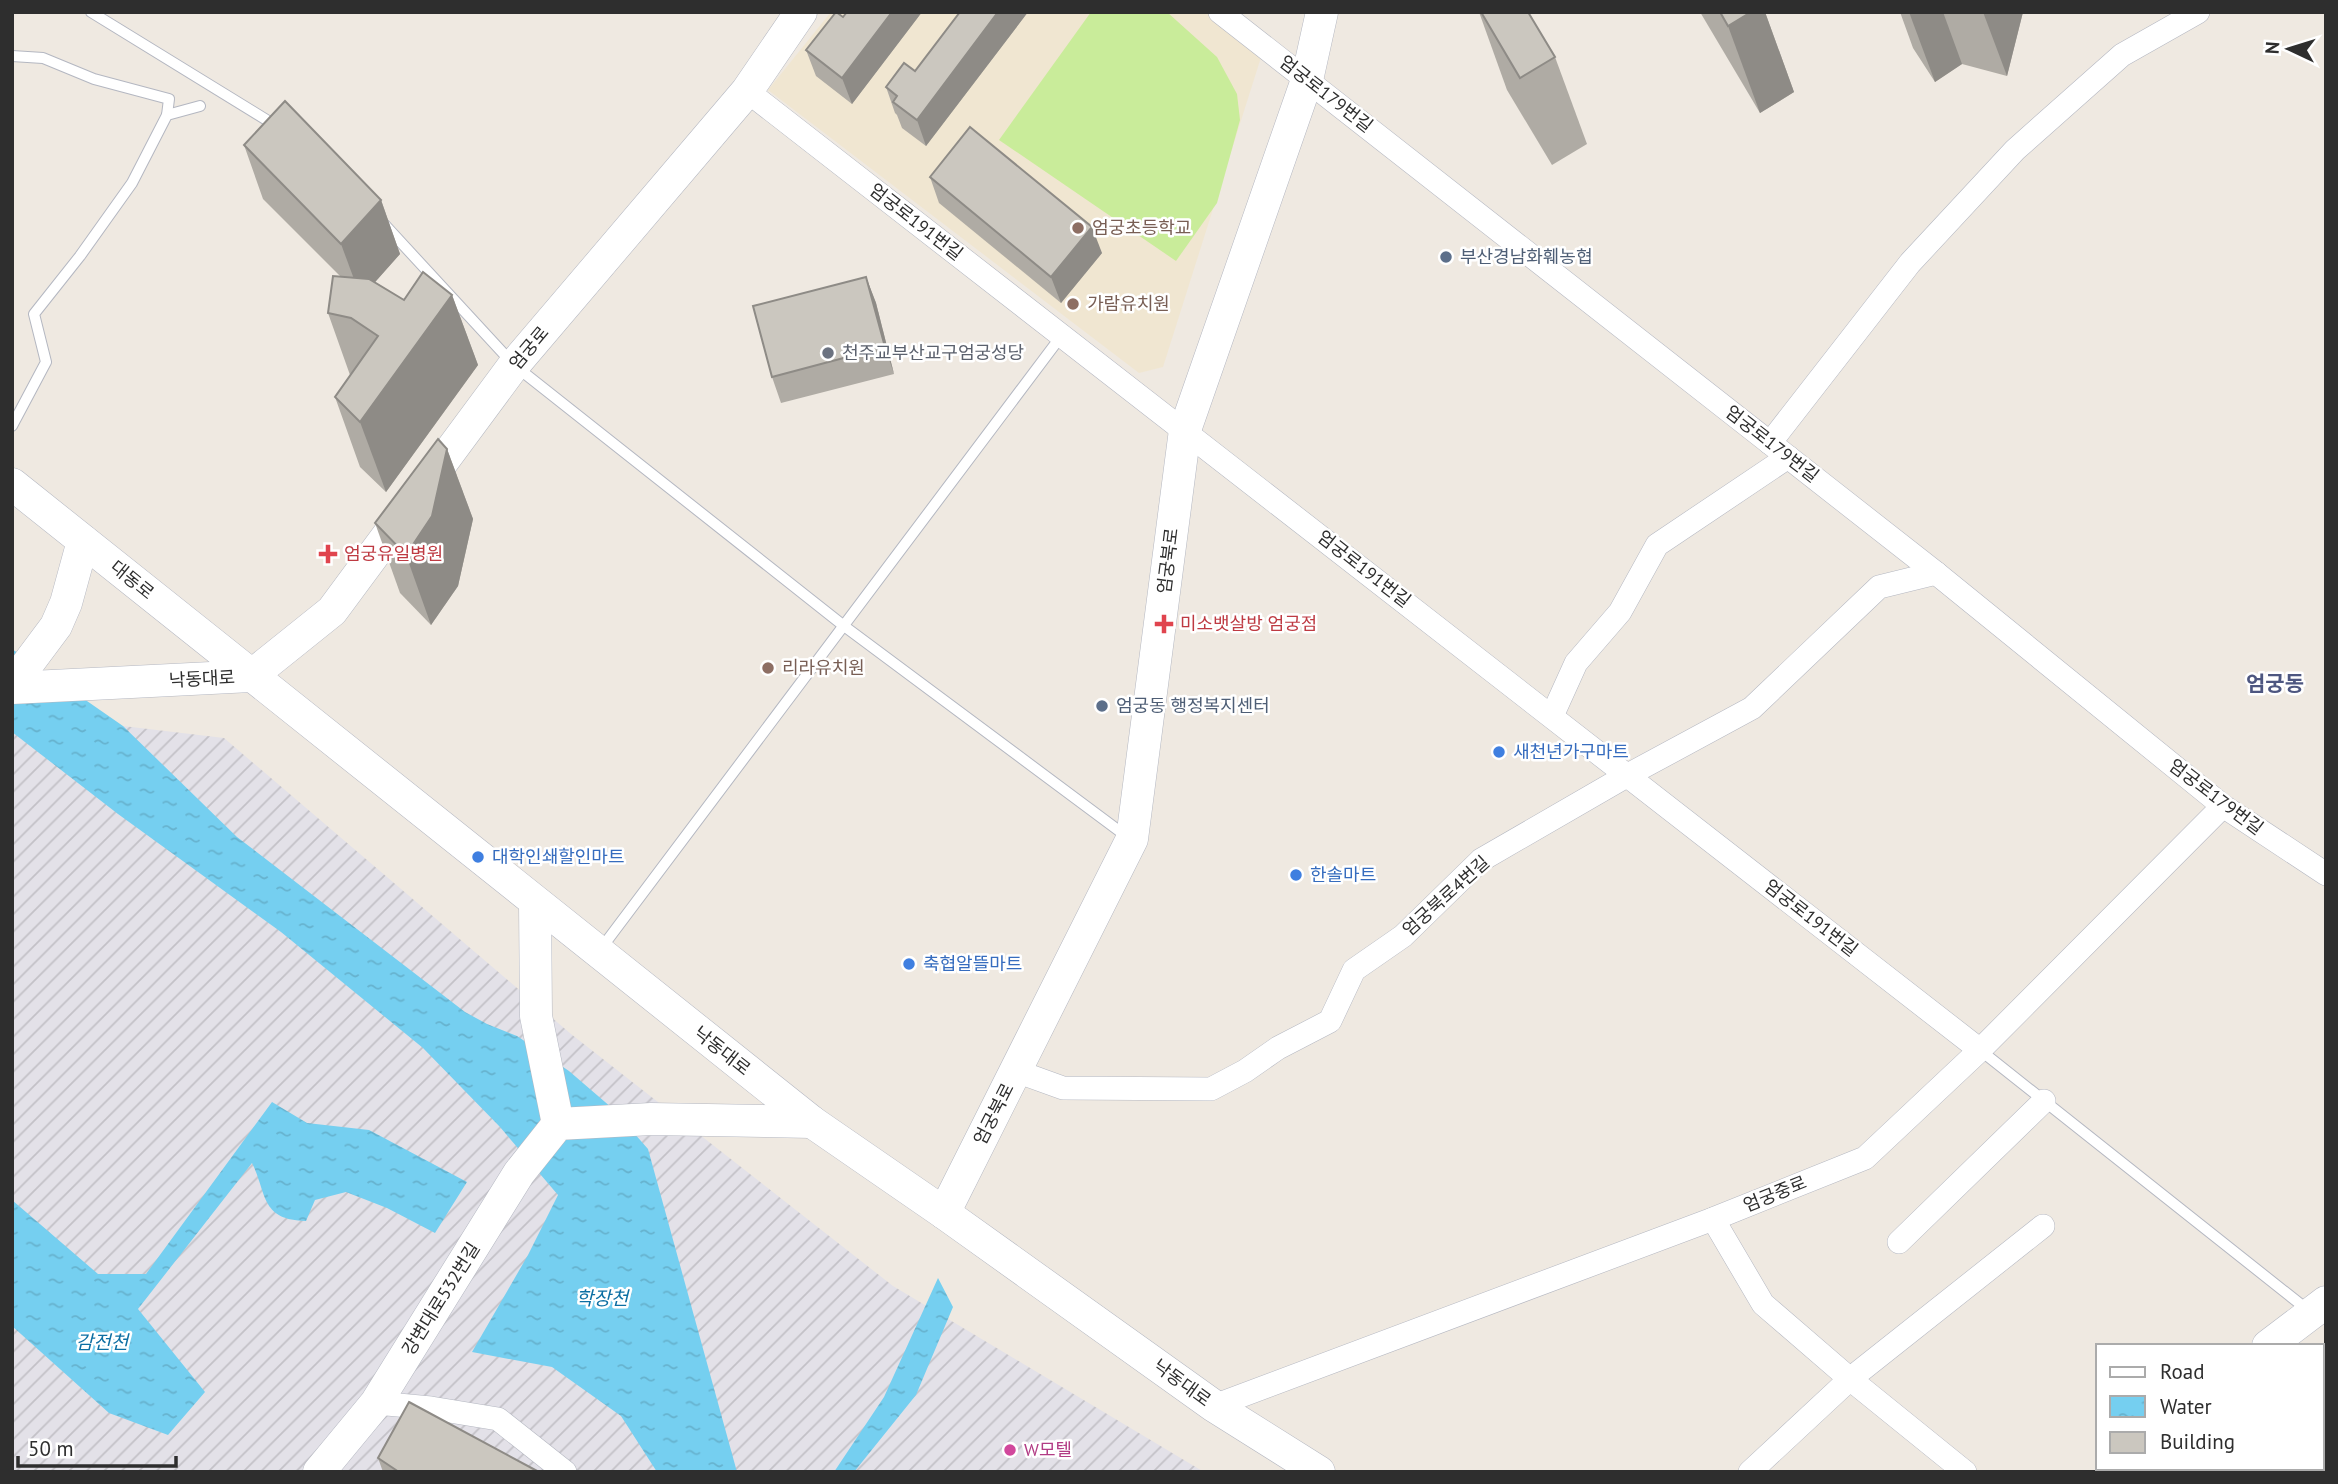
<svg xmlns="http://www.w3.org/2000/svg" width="2338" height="1484" font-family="'PT Sans','Noto Sans KR',sans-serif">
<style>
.industrial{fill:url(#industrial-furrows)}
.education{fill:#f0e6d1}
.pitch{fill:#c9ec9a}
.water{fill:url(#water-ripples)}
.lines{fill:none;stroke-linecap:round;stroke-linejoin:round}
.lane-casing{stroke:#b4b7c1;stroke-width:12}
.street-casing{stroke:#b4b7c1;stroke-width:24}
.secondary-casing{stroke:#b4b7c1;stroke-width:33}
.lane{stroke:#fff;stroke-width:10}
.street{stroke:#fff;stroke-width:23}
.secondary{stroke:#fff;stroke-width:32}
.wall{fill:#afaba4}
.shaded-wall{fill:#8e8b86}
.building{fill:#cbc7bf;stroke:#8e8b86;stroke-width:2}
.education-dot{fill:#8d6e63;stroke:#fff;stroke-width:2.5}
.service-dot{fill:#5c6f8a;stroke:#fff;stroke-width:2.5}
.worship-dot{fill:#6b7280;stroke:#fff;stroke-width:2.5}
.health-dot{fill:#e0444e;stroke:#fff;stroke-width:2.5}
.shop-dot{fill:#3f7fe0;stroke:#fff;stroke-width:2.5}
.hotel-dot{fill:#d1479c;stroke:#fff;stroke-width:2.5}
.labels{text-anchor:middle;stroke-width:5;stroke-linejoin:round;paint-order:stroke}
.street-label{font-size:18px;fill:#2e2e2e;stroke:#fff}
.education-label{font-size:18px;fill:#785e54;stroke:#fff;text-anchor:start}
.service-label{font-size:18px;fill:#4e5e75;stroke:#fff;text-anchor:start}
.worship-label{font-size:18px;fill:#5b616d;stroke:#fff;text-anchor:start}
.health-label{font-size:18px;fill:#be3a42;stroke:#fff;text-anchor:start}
.shop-label{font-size:18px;fill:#366cbe;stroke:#fff;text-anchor:start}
.hotel-label{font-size:18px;fill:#b23c85;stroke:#fff;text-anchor:start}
.water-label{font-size:19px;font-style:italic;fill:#0d6fa3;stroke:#fff}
.quarter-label{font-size:21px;font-weight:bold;fill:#4d5680;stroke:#fff}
</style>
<defs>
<pattern id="industrial-furrows" width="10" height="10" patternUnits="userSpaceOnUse" patternTransform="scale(1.75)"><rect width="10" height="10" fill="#e3e1e8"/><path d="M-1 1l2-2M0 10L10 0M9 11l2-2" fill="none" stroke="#c3c1c7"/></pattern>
<pattern id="water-ripples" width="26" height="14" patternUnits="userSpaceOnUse" patternTransform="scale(1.75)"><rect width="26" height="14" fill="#75cff0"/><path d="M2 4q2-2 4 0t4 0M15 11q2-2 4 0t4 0" fill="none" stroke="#66b2ce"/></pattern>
</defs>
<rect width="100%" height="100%" fill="#efe9e1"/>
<polygon class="industrial" points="123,726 224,738 571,1034 893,1286 1204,1472 12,1472 12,733"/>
<polygon class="education" points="831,12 1212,12 1263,51 1163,367 1139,373 768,90"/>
<polygon class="pitch" points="1091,12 1167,12 1217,57 1237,94 1240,120 1217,203 1176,261 999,140"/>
<g class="water">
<polygon points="12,649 123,726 237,837 465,1012 487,1024 517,1036 569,1071 612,1108 648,1149 737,1472 657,1472 621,1416 552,1367 472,1352 528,1255 558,1195 500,1127 423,1048 281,932 118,814 12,732"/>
<path d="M272,1102L307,1123L369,1130L467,1182L435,1233L387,1208L346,1192L315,1200L306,1221C260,1220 267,1193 252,1163L138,1309L205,1392L168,1435L109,1413L12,1326V1200L98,1274H146Z"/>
<polygon points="938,1278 953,1307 916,1395 854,1472 834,1472 884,1397"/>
</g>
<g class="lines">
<defs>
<g id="lane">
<polyline points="91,12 278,127"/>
<polyline points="12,56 43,58 94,79 169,99 167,115"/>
<polyline points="384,224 514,365 844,626 1126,836"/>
<polyline points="12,426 46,362 34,314 80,256 132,183 167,115 200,106"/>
<polyline points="600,950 1062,335"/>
<polyline points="1980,1050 2309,1311"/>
</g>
<g id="street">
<polyline points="1220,12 1936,573 2223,806 2326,874"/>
<polyline points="747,91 1980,1050"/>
<polyline points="1770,443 1910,263 2015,150 2122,55 2198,12"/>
<polyline points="1552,716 1576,663 1620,612 1657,545 1788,457"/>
<polyline points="1016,1071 1063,1088 1211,1089 1245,1071 1278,1048 1330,1021 1354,970 1403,936 1481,860 1628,775 1752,708 1879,587 1936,573"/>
<polyline points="1713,1219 1763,1304 1850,1379 1965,1472"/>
<polyline points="1899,1242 2044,1101"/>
<polyline points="376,1403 431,1408 498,1419 565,1472"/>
<polyline points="1214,1406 1713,1219 1865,1158 1980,1050 2223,806"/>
<polyline points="1750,1472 1850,1379 2043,1226"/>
</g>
<g id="secondary">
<polyline points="12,484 812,1122 944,1213 1214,1406 1319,1472"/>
<polyline points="251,676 332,611 514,365 747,91 801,12"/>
<polyline points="12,685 56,626 66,603 83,541"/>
<polyline points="12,688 251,676"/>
<polyline points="535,902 536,1016 558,1124"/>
<polyline points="944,1213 1132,839 1185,430 1307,80 1322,12"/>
<polyline points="2268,1346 2326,1302"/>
<polyline points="319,1472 376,1403 519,1173 558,1124 651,1119 812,1122"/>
<polyline points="2226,1472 2228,1468"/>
</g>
</defs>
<use href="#lane" class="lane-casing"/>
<use href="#street" class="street-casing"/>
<use href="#secondary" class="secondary-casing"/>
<use href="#lane" class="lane"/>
<use href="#street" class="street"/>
<use href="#secondary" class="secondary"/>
</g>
<g class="wall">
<polygon points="847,12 922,12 852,104 816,76 806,50 843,17"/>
<polygon points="960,12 1028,12 926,146 902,128 897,115 895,113 886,87 915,71"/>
<polygon points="1479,12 1528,12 1555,57 1587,144 1552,165 1507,90"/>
<polygon points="1700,12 1765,12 1794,92 1760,113"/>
<polygon points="1900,12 2023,12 2007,76 1962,64 1935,82 1913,48"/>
<polygon points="244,145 381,200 400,254 375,282 404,300 452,295 478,365 386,492 360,467 335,397 350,375 328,313 340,276 263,199"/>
<polygon points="930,177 1102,253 1061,303 939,203"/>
<polygon points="866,277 876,303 894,374 781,403 772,377"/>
<polygon points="447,449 473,519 458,586 431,625 400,593 375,523"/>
<polygon points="378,1458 539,1472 383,1472"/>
<polygon points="2261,1468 2322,1468 2326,1472 2263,1472"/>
</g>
<g class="shaded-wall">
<polygon points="892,12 922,12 852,104 842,78"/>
<polygon points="998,12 1028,12 926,146 917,120"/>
<polygon points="1751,12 1765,12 1794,92 1760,113 1728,26"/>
<polygon points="1909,12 1943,12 1962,64 1935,82"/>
<polygon points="1983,12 2023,12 2007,76"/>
<polygon points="381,200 400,254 361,298 341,244"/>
<polygon points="1092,227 1102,253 1061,303 1051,277"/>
<polygon points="866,277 876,303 894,374 885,347"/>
<polygon points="452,295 478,365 386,492 360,422"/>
<polygon points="447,449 473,519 458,586 431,625 406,555"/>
<polygon points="2326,1423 2326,1472 2295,1472 2297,1468 2322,1468 2322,1428"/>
</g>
<g class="building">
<polygon points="836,12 843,17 847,12 892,12 842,78 806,50"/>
<polygon points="960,12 998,12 917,120 893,102 897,96 886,87 904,63 915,71"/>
<polygon points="1481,12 1528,12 1555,57 1520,78"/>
<polygon points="1720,12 1751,12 1728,26"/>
<polygon points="285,101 381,200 341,244 244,145"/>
<polygon points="970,127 1092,227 1051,277 930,177"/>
<polygon points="423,272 452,295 360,422 335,397 378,336 351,318 328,313 333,276 369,279 404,300"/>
<polygon points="866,277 885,347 772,377 753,306"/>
<polygon points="438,439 447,449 432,516 406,555 375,523"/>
<polygon points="2326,1359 2326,1423 2322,1428 2322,1365"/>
<polygon points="409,1402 539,1472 399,1472 378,1458"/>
<polygon points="2266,1468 2297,1468 2295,1472 2271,1472"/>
</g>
<g class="education-dot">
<circle cx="1078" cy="228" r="7"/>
<circle cx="1073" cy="304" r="7"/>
<circle cx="768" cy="668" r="7"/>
</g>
<g class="service-dot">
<circle cx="1446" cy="257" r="7"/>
<circle cx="1102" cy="706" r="7"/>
</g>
<circle class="worship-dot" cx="828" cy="353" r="7"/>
<g class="health-dot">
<path d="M324.5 543.5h7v7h7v7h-7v7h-7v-7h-7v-7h7z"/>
<path d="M1160.5 613.5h7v7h7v7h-7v7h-7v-7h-7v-7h7z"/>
</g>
<g class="shop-dot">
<circle cx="1499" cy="752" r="7"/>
<circle cx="478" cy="857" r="7"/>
<circle cx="1296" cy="875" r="7"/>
<circle cx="909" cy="964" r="7"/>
</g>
<circle class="hotel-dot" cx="1010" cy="1450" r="7"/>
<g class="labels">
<g class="street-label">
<text transform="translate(1326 94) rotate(38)" y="6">엄궁로179번길</text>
<text transform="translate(916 222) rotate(38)" y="6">엄궁로191번길</text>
<text transform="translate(529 348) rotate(-50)" y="6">엄궁로</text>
<text transform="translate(1772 444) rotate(38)" y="6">엄궁로179번길</text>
<text transform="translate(1168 561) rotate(-83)" y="6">엄궁북로</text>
<text transform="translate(1364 569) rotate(38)" y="6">엄궁로191번길</text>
<text transform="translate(132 580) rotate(39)" y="6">대동로</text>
<text transform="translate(202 679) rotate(-3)" y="6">낙동대로</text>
<text transform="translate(2216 797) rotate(37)" y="6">엄궁로179번길</text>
<text transform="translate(1446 896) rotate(-42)" y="6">엄궁북로4번길</text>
<text transform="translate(1811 918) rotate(38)" y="6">엄궁로191번길</text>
<text transform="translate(722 1051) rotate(38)" y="6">낙동대로</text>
<text transform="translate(994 1114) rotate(-63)" y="6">엄궁북로</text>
<text transform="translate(1775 1194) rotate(-22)" y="6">엄궁중로</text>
<text transform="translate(441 1299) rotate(-58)" y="6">강변대로532번길</text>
<text transform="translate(1182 1383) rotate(36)" y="6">낙동대로</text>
</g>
<g class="education-label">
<text x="1092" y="234">엄궁초등학교</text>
<text x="1087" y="310">가람유치원</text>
<text x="782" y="674">리라유치원</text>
</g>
<g class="service-label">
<text x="1460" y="263">부산경남화훼농협</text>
<text x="1116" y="712">엄궁동 행정복지센터</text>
</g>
<g class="worship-label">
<text x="842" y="359">천주교부산교구엄궁성당</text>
</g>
<g class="health-label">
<text x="344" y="560">엄궁유일병원</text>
<text x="1180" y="630">미소뱃살방 엄궁점</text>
</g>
<g class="shop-label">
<text x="1513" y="758">새천년가구마트</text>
<text x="492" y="863">대학인쇄할인마트</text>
<text x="1310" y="881">한솔마트</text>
<text x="923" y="970">축협알뜰마트</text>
</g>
<g class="hotel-label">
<text x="1024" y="1456">W모텔</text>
</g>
<g class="water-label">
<text x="602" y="1305">학장천</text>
<text x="102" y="1349">감전천</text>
</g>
<g class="quarter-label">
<text x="2275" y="691">엄궁동</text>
</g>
</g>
<rect width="2338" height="1484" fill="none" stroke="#2e2e2e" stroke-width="28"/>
<rect x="2096" y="1344" width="228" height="126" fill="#ffffff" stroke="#ababab" stroke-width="2"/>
<rect x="2110" y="1367" width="35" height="10" fill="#ffffff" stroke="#ababab" stroke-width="2"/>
<text x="2160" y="1379" font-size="21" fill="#2e2e2e">Road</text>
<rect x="2110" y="1396" width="35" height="21" fill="url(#water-ripples)" stroke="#ababab" stroke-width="2"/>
<text x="2160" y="1414" font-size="21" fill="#2e2e2e">Water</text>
<rect x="2110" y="1432" width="35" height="21" fill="#cbc7bf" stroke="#ababab" stroke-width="2"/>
<text x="2160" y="1449" font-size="21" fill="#2e2e2e">Building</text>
<g transform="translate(2289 49) rotate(274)" stroke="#ffffff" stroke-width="5" paint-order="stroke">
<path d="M0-5L12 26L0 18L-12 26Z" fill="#2e2e2e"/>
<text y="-10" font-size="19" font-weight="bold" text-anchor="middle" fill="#2e2e2e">N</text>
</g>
<path d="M18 1456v10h158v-10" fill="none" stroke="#2e2e2e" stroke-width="3.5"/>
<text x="28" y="1456" font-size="21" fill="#2e2e2e" stroke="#ffffff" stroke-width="5" paint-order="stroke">50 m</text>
</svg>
